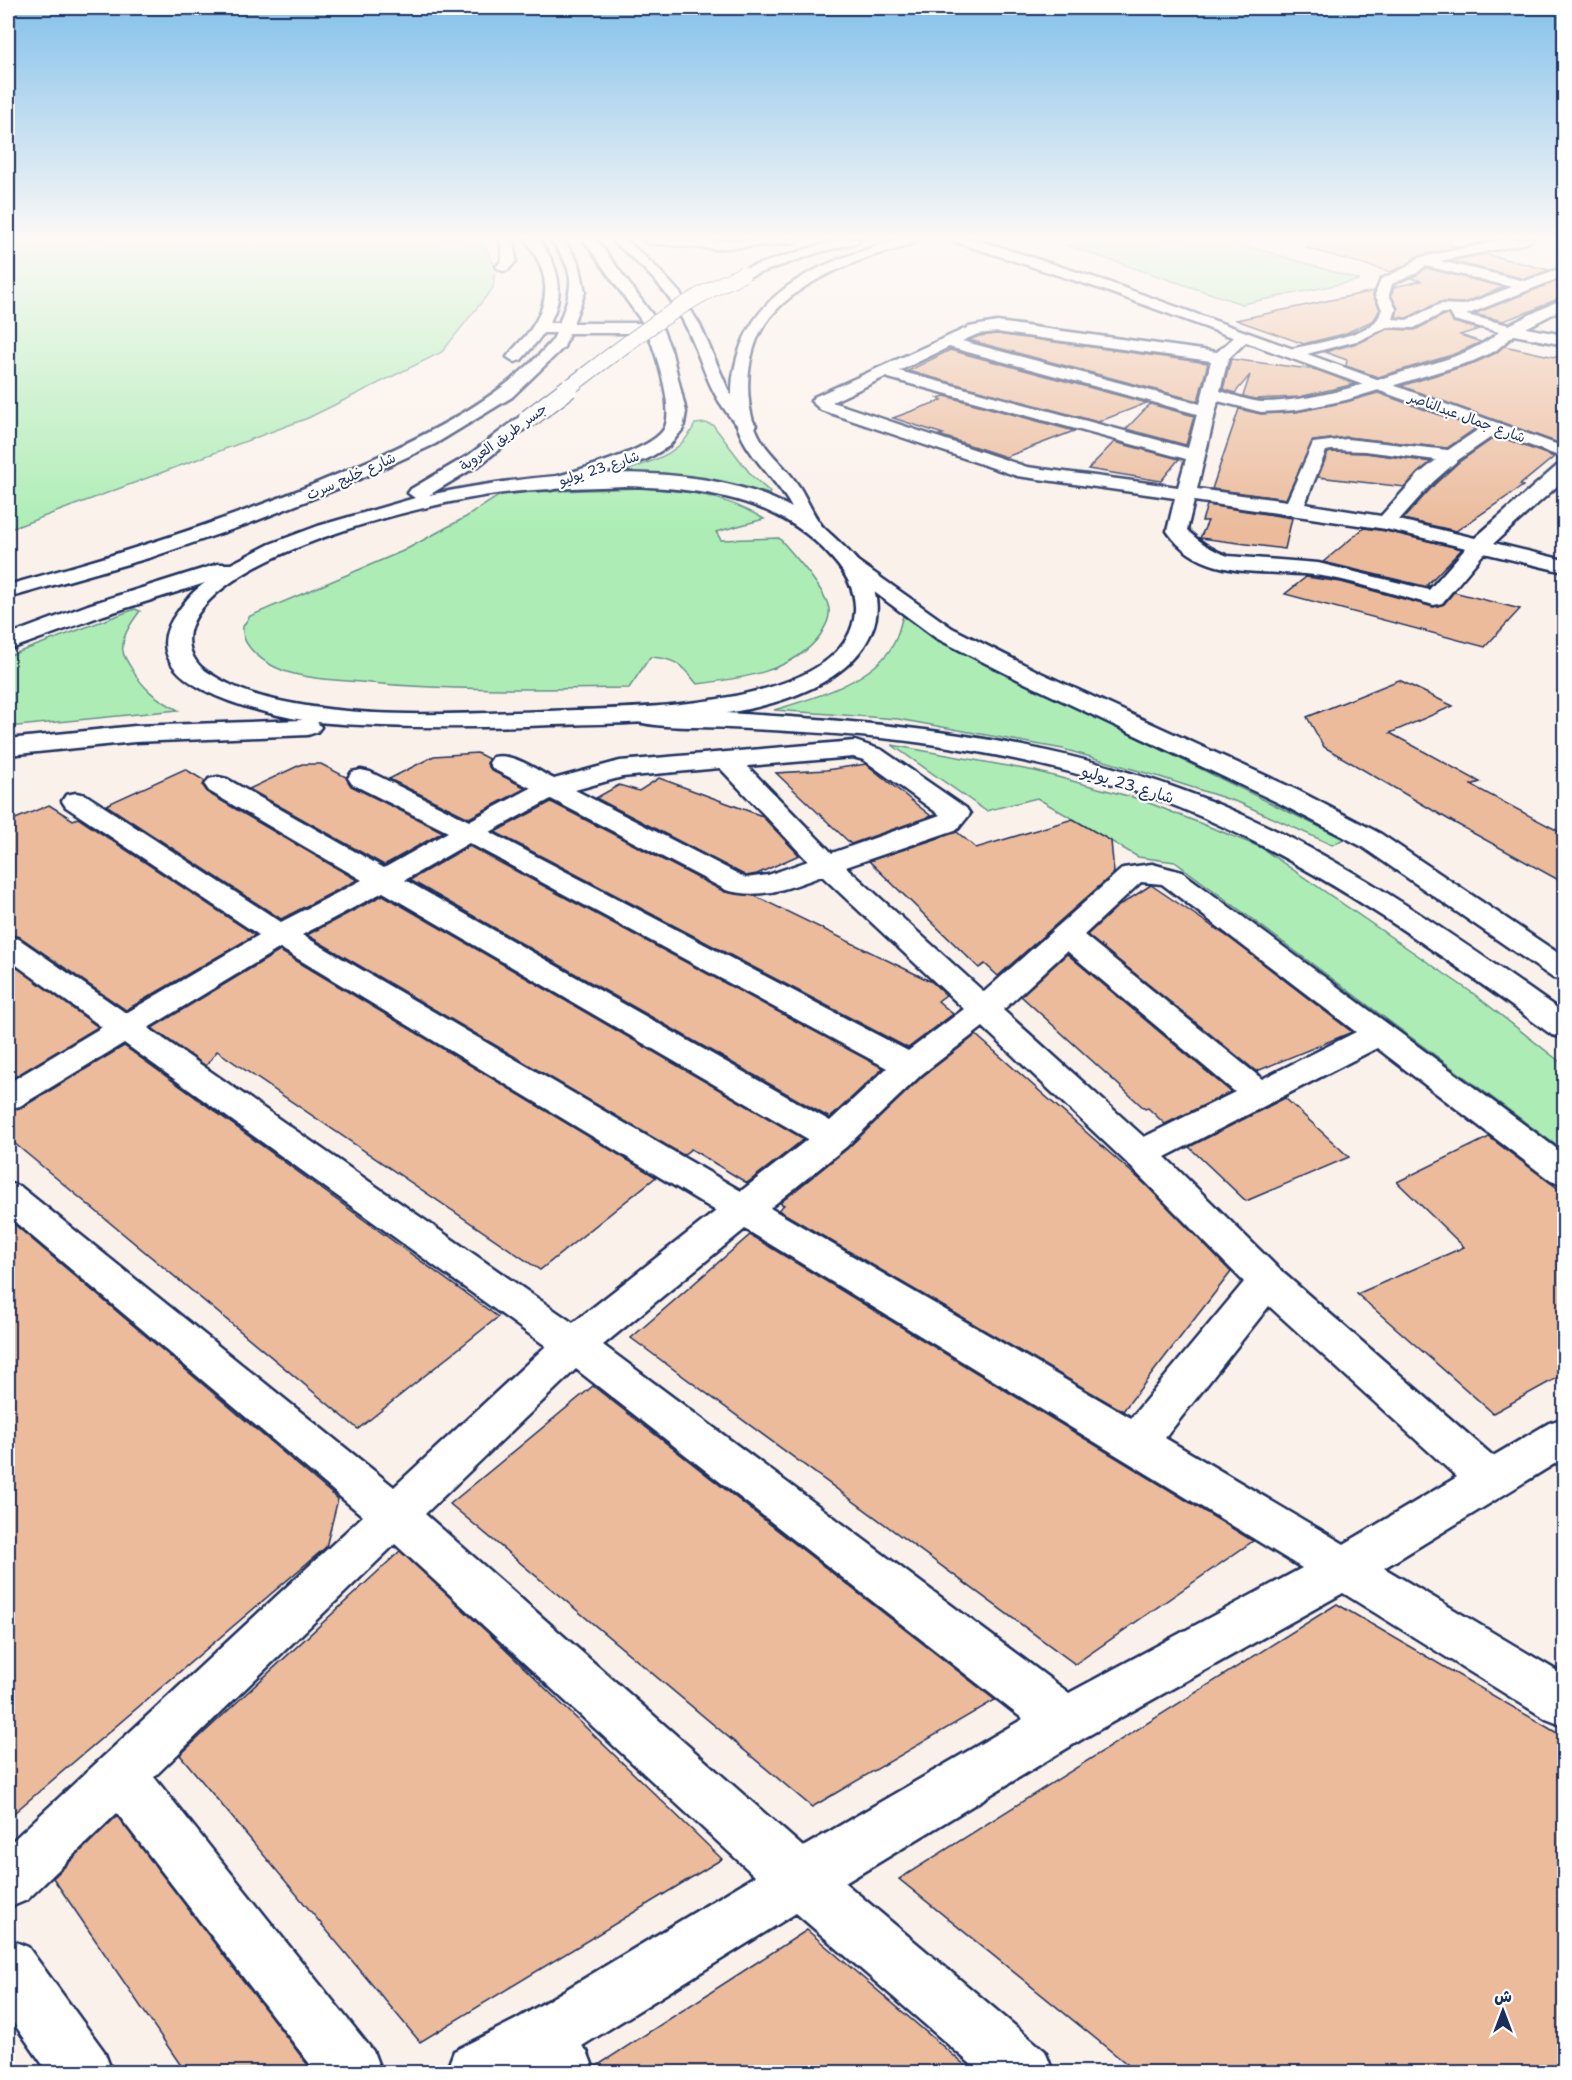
<svg xmlns="http://www.w3.org/2000/svg" width="1572" height="2080" font-family="'Shantell Sans','Playpen Sans Arabic',sans-serif">
<style>
.green{fill:#adedb5;stroke:#648e8a;stroke-width:1.5}
.building{fill:#ebbb9c;stroke:#1b2f5e;stroke-width:1.5}
.lines{fill:none;stroke-linecap:round;stroke-linejoin:round}
.street-casing{stroke:#1b2f5e;stroke-width:5}
.secondary-casing{stroke:#1b2f5e;stroke-width:5}
.primary-casing{stroke:#1b2f5e;stroke-width:5}
.highway-casing{stroke:#1b2f5e;stroke-width:5}
.street{fill:#fff;fill-rule:evenodd}
.secondary{fill:#fff;fill-rule:evenodd}
.primary{fill:#fff;fill-rule:evenodd}
.highway{fill:#fff;fill-rule:evenodd}
.highway-bridge-far1-casing{stroke:#1b2f5e;stroke-width:17;stroke-linecap:butt}
.highway-bridge-casing{stroke:#1b2f5e;stroke-width:21;stroke-linecap:butt}
.highway-bridge-far1{stroke:#fff;stroke-width:15}
.highway-bridge{stroke:#fff;stroke-width:19}
.labels{text-anchor:middle;stroke-width:4.5;stroke-linejoin:round;paint-order:stroke}
.far-street-label{font-size:14px;fill:#1b2f5e;stroke:#fff}
.street-label{font-size:16px;fill:#1b2f5e;stroke:#fff}
</style>
<rect width="100%" height="100%" fill="#fbf1eb"/>
<filter id="ink" filterUnits="userSpaceOnUse"><feTurbulence type="fractalNoise" baseFrequency=".0167" numOctaves="2"/><feDisplacementMap in="SourceGraphic" scale="12" xChannelSelector="R" yChannelSelector="G"/><feConvolveMatrix kernelMatrix="1 2 1 2 8 2 1 2 1" color-interpolation-filters="sRGB"/></filter>
<g filter="url(#ink)">
<g class="green">
<polygon points="8,239 474,239 486,248 495,267 493,288 442,352 308,418 8,530"/>
<polygon points="1101,239 1225,239 1360,280 1242,304 1065,245"/>
<path d="M705,423L713,425L752,476L770,492L769,494C715,479 672,475 617,474C647,462 680,457 695,424Z"/>
<path d="M642,488C686,490 726,496 764,519L716,532L721,540L779,538C792,553 826,590 829,609C830,619 826,625 821,634C795,672 739,679 697,684C682,665 675,658 650,657L629,688C542,689 456,691 370,683C342,680 311,680 284,671C268,665 240,648 243,627C244,624 248,619 250,616L403,551L466,517L503,493Z"/>
<path d="M135,609L140,611C133,620 124,632 123,644C121,653 126,659 130,666C143,689 155,698 178,710L8,727V656Z"/>
<path d="M903,616L943,643L1344,839L1332,845L1240,803L1160,777L1063,749L898,719L774,710C812,699 875,681 894,643C898,635 900,625 903,616Z"/>
<polygon points="892,745 1035,771 1139,799 1260,847 1474,994 1564,1065 1564,1151 1175,862 1138,857 1037,798 986,811"/>
</g>
<g class="building">
<polygon points="1308,239 1450,239 1450,245 1458,247 1418,256 1406,265 1391,272 1306,248"/>
<polygon points="1485,254 1549,270 1525,279 1450,261"/>
<polygon points="1426,268 1430,269 1504,287 1464,303 1440,302 1407,318 1396,317 1398,308 1391,295 1394,287 1421,281 1411,278"/>
<polygon points="1564,278 1564,296 1531,311 1503,321 1474,314"/>
<polygon points="1374,291 1373,296 1380,309 1374,320 1344,334 1307,343 1304,344 1236,320"/>
<polygon points="1444,315 1449,315 1453,322 1479,329 1460,335 1481,342 1452,355 1378,377 1346,366 1347,360 1325,352 1361,342 1387,329 1415,330"/>
<polygon points="997,334 1011,336 1208,363 1198,401 969,340 979,336"/>
<polygon points="1504,346 1564,359 1564,445 1401,386 1474,363 1496,353"/>
<polygon points="950,350 1147,403 1098,422 908,371"/>
<polygon points="1231,359 1317,370 1355,384 1299,397 1254,399 1243,396 1250,375 1235,393 1223,389"/>
<polygon points="1378,393 1476,428 1447,448 1347,437 1313,441 1286,499 1212,489 1239,409 1261,414 1296,412 1346,402"/>
<polygon points="945,396 1074,431 1006,457 939,435 943,434 893,418 942,400 938,398"/>
<polygon points="1150,404 1194,416 1186,445 1126,429"/>
<polygon points="1497,436 1554,457 1520,485 1523,486 1456,531 1403,519 1435,484 1459,462"/>
<polygon points="1114,442 1179,459 1161,481 1088,469"/>
<polygon points="1331,452 1365,453 1431,462 1405,487 1318,477 1328,453"/>
<polygon points="1207,505 1292,518 1285,549 1200,538 1208,521 1202,521"/>
<polygon points="1364,528 1386,531 1462,549 1427,585 1430,586 1428,587 1323,562"/>
<polygon points="1306,577 1341,582 1433,607 1444,604 1454,592 1520,609 1485,647 1285,594"/>
<polygon points="1399,680 1453,706 1390,733 1480,782 1471,785 1564,834 1564,883 1453,822 1324,747 1307,717"/>
<polygon points="477,753 489,759 487,764 492,771 526,788 469,818 389,779 434,756"/>
<polygon points="302,764 321,764 346,777 351,786 443,832 384,865 249,789"/>
<polygon points="866,764 931,816 851,844 776,773 826,770"/>
<polygon points="185,769 205,781 203,786 208,793 357,880 281,919 106,805"/>
<polygon points="659,778 762,816 799,855 757,874 746,876 596,798 619,785 639,791"/>
<polygon points="551,802 725,892 755,896 932,982 946,995 938,1001 953,1014 908,1048 495,832"/>
<polygon points="49,805 73,820 78,818 255,935 126,1010 20,937 8,934 8,822"/>
<polygon points="1073,819 1111,841 1114,873 998,976 985,964 979,968 869,861 957,832 976,848"/>
<polygon points="469,846 883,1068 830,1118 410,880"/>
<polygon points="1151,885 1231,939 1352,1032 1257,1071 1262,1076 1087,935 1117,907"/>
<polygon points="383,895 804,1139 747,1183 691,1149 683,1155 307,935"/>
<polygon points="280,951 656,1177 540,1270 217,1051 206,1066 152,1028"/>
<polygon points="1067,954 1231,1092 1165,1124 1148,1108 1145,1109 1021,996"/>
<polygon points="8,961 98,1027 8,1081"/>
<polygon points="976,1035 1146,1185 1231,1272 1123,1411 778,1210 784,1205 780,1203 847,1149 923,1076"/>
<polygon points="124,1046 188,1092 498,1317 358,1429 8,1138 8,1111 21,1108"/>
<polygon points="1285,1098 1349,1157 1246,1201 1189,1147"/>
<polygon points="1489,1137 1564,1193 1564,1374 1493,1413 1357,1294 1464,1247 1397,1182"/>
<polygon points="8,1219 338,1499 326,1547 8,1818"/>
<polygon points="750,1235 1253,1541 1075,1664 631,1338"/>
<polygon points="593,1386 995,1700 812,1807 450,1504"/>
<polygon points="400,1551 486,1631 722,1859 420,2042 180,1755"/>
<polygon points="1337,1604 1564,1737 1564,2073 1138,2073 899,1879"/>
<polygon points="117,1816 314,2073 186,2073 53,1878"/>
<polygon points="807,1930 974,2073 597,2073 595,2067"/>
</g>
<g class="lines">
<defs>
<g id="street">
<path d="M1507,239H1533L1527,243L1440,261L1525,281L1564,267V276L1466,315L1509,325L1564,298V308L1526,328L1564,335V345L1514,335L1495,351L1473,361L1346,400L1296,410L1261,412L1218,401L1197,489L1287,501L1313,443L1347,439L1448,450L1488,423H1500L1503,427L1500,431L1458,460L1433,482L1399,520L1475,538L1557,466L1564,464V480L1494,543L1564,560V572L1484,553L1442,603L1434,605C1399,596 1364,584 1328,577C1272,567 1204,585 1167,531L1175,498L1017,476L821,410L811,401L814,397L969,327L997,322L1217,352L1238,334L1243,332L1251,337L1228,359L1220,391C1234,395 1250,402 1264,402C1312,401 1358,386 1403,372C1437,362 1471,355 1499,332L1454,320L1450,313H1443L1414,328L1387,327L1360,340L1292,358L1284,353L1286,350C1311,344 1356,338 1375,322C1379,318 1380,314 1382,309L1375,295L1381,279L1407,267L1418,258ZM1425,266L1430,267L1512,287L1464,305L1440,304L1407,320L1393,319L1396,309L1389,295L1392,284L1417,273ZM997,332L1011,334L1211,361L1200,404L962,341L978,334ZM949,347L1197,414L1188,448L899,371ZM885,377L1186,459L1178,487L1027,467L832,402ZM1331,450L1365,451L1436,460L1419,474L1381,516L1305,504L1326,451ZM1194,501L1386,529L1466,548L1429,590L1318,563L1228,556C1212,550 1200,543 1187,530Z"/>
<path d="M855,741L882,750L966,808L970,814L958,829L846,867L984,992L1123,868L1152,864L1182,872L1564,1154V1185L1551,1181L1377,1048L1165,1157L1281,1271L1493,1456L1549,1423L1564,1418V1458L1384,1568L1564,1675V1726L1546,1719L1343,1593L1084,1738L845,1883L1045,2051L1053,2072H980L796,1913L582,2046L587,2051L595,2072H446L454,2051L517,2019L755,1876L395,1544L154,1777L373,2051L381,2072H316L117,1813L27,1900L8,1908V1845L363,1516L8,1216V1183L21,1187L394,1487L546,1346L124,1043L20,1106L8,1109V1083L102,1027L8,959V936L19,939L126,1013L259,935L66,807L62,801L66,795L76,793L86,795L281,922L362,880L209,791L205,785L209,779L218,777L227,779L384,868L448,832L352,784L348,778L352,772L361,770L370,772L469,821L531,788L493,769L489,763L493,757C513,752 536,770 554,779L620,761ZM853,757L864,760L940,815L832,853L747,766ZM720,768L808,861L768,875L746,878L575,790L622,777ZM551,799L726,890C762,900 788,888 822,876L964,1009L908,1051L490,832ZM469,843L887,1068L830,1121L405,880ZM1141,882L1162,884L1356,1032L1262,1079L1084,935ZM383,892L808,1139L741,1191L302,935ZM280,948L716,1211L573,1323L148,1028ZM1067,951L1235,1092L1144,1137L1003,1010ZM983,1027L1127,1163L1244,1282L1131,1418L770,1208L846,1147L922,1074ZM745,1229L1302,1568L1069,1693L603,1345ZM1269,1306L1457,1477L1344,1544L1165,1438ZM576,1369L1023,1719L803,1847L425,1514Z"/>
<polygon points="8,1939 28,1947 104,2051 112,2072 48,2072 8,2015"/>
</g>
<g id="secondary">
<polygon points="501,239 514,239 516,261 508,270 503,271 496,267 502,260"/>
<path d="M525,239H538C575,286 558,321 521,360L515,362L507,357C514,347 524,339 531,329C554,295 547,270 525,239Z"/>
<path d="M550,239H563L579,263L585,292L564,347L512,397L435,444L342,487L245,525L152,557L8,598V585C133,551 258,511 377,457C438,429 505,395 550,343C556,337 558,326 561,318C575,281 574,271 550,239Z"/>
</g>
<g id="primary">
<path d="M583,239H596L662,328L672,353L686,412L683,429L669,446L647,459L551,490L544,488L541,484L544,480C570,472 655,451 665,427C674,406 656,354 648,333H540L532,328L540,323H643Z"/>
<path d="M611,239H625L630,243L656,267L680,293L700,325L730,394L756,425L753,429H741C703,390 704,357 680,315C668,293 650,274 632,258C625,251 617,246 611,239Z"/>
<polygon points="955,239 975,239 1108,282 1564,447 1564,458 1098,288 956,242"/>
<polygon points="849,558 856,560 952,628 1041,673 1299,791 1381,834 1564,957 1564,980 1553,978 1361,846 1279,803 1025,683 936,638 842,568 838,564 842,560"/>
<path d="M643,709C839,718 1036,728 1220,805C1344,857 1454,936 1564,1013V1038L1552,1035C1440,954 1329,873 1202,817C1113,778 1018,757 923,743C858,734 793,731 729,728C698,726 664,729 634,721L631,716L634,711Z"/>
</g>
<g id="highway">
<polygon points="642,239 715,241 800,239 794,243 715,249 648,243"/>
<polygon points="838,239 860,239 859,242 820,252 748,277 743,278 736,274 738,271"/>
<path d="M899,239H919C908,248 887,251 872,256C830,271 776,294 757,339C744,371 744,418 766,447C776,460 789,471 798,485C807,498 814,518 824,528C845,548 871,568 876,599C879,616 873,632 864,646C810,725 638,723 553,725C474,728 396,729 317,722L321,727L317,732L308,735L135,742L8,755V739L135,726L303,720C256,712 122,682 179,610C187,599 194,590 205,583L104,615L8,650V635L88,605L218,564H231L270,544L318,526L415,498L408,493L411,489L469,455L522,415H534L537,419L482,463L429,495C533,473 696,455 792,508C778,481 752,461 740,433C731,412 730,388 735,366C753,284 828,261 899,239ZM624,486C700,488 778,497 831,557C845,572 856,589 855,611C849,712 617,708 546,711C457,714 363,720 275,700C251,695 227,685 206,671C191,661 185,642 192,625C222,552 423,504 496,494C538,488 581,488 624,486Z"/>
</g>
</defs>
<use href="#street" class="street-casing"/>
<use href="#secondary" class="secondary-casing"/>
<use href="#primary" class="primary-casing"/>
<use href="#highway" class="highway-casing"/>
<use href="#street" class="street"/>
<use href="#secondary" class="secondary"/>
<use href="#primary" class="primary"/>
<use href="#highway" class="highway"/>
<defs>
<path id="highway-bridge-far1" d="M567,389C625,345 676,303 743,274"/>
<polyline id="highway-bridge" points="528,419 569,388"/>
</defs>
<use href="#highway-bridge-far1" class="highway-bridge-far1-casing"/>
<use href="#highway-bridge" class="highway-bridge-casing"/>
<use href="#highway-bridge-far1" class="highway-bridge-far1"/>
<use href="#highway-bridge" class="highway-bridge"/>
</g>
</g>
<linearGradient id="sky" x2="0" y2="1"><stop stop-color="#84c1eb"/><stop offset="0.45" stop-color="#fdf9f6"/><stop offset="1" stop-color="#fdf9f6" stop-opacity="0"/></linearGradient>
<rect width="1572" height="530" fill="url(#sky)"/>
<g class="labels">
<g class="far-street-label">
<text transform="translate(1467 417) rotate(20)" y="5">شارع جمال عبدالناصر</text>
<text transform="translate(503 437) rotate(-36)" y="5">جسر طريق العروبة</text>
<text transform="translate(599 468) rotate(-18)" y="5">شارع 23 يوليو</text>
<text transform="translate(351 476) rotate(-24)" y="5">شارع خليج سرت</text>
</g>
<g class="street-label">
<text transform="translate(1128 784) rotate(17)" y="6">شارع 23 يوليو</text>
</g>
</g>
<rect width="1572" height="2080" fill="none" stroke="#fff" stroke-width="30"/>
<rect x="15" y="15" width="1542" height="2050" fill="none" stroke="#1b2f5e" stroke-width="2" filter="url(#ink)"/>
<g transform="translate(1503 2011)" stroke="#ffffff" stroke-width="4.5" paint-order="stroke">
<path d="M0-4.5L10 22L0 15L-10 22Z" fill="#1b2f5e"/>
<text y="-9" font-size="16" font-weight="bold" text-anchor="middle" fill="#1b2f5e">ش</text>
</g>
</svg>
